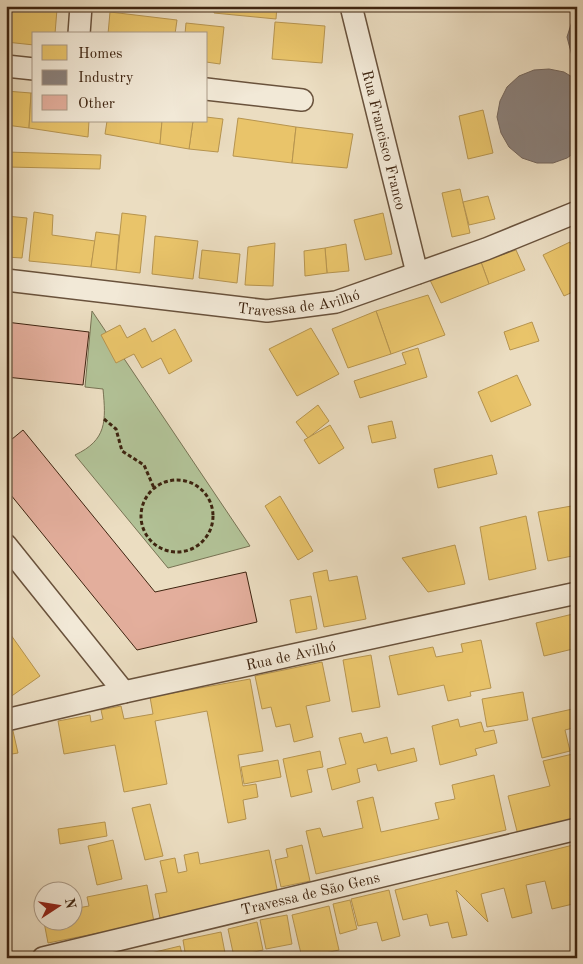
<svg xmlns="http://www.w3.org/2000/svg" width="583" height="964" font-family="'Old Standard TT',serif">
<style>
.green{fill:#b2c297;stroke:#787354}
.homes{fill:#e9c46a;stroke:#b6944f}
.industry{fill:#8a817c;stroke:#73655c}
.building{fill:#e3ae9c;stroke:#3e2410}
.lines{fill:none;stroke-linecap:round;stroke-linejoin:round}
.minor-casing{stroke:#69523c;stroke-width:24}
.path{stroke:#3e2410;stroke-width:3;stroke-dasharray:4 2.5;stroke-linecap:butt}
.minor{stroke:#f2e9d7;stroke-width:21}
.labels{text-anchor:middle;stroke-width:5;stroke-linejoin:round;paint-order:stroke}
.street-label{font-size:15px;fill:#3e2410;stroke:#f2e9d7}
</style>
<rect width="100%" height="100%" fill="#ebddc1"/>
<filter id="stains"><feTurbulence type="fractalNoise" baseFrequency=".004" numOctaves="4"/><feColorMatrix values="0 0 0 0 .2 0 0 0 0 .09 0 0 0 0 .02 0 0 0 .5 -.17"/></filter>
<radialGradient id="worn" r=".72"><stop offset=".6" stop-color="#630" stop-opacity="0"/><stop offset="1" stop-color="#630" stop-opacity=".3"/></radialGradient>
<path class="green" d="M92,311L250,546L168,568L75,455C107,440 106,421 103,389L85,387Z"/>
<g class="homes">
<polygon points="6,6 57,9 55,34 34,34 34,45 6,42"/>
<polygon points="214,6 277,6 276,19 214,13"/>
<polygon points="110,12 177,20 175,34 108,34"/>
<polygon points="275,22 325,26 322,63 272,59"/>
<polygon points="186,23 224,27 220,64 206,62 206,34 185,34"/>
<polygon points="6,91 31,93 29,128 6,125"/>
<polygon points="31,93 34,93 34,121 89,121 88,137 29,128"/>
<polygon points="483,110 493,153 468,159 459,116"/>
<polygon points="206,117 223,119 218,152 189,149 193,121 206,121"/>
<polygon points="238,118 296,127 292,163 233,156"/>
<polygon points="107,121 162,121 160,144 105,134"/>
<polygon points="162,121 193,121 189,149 160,144"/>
<polygon points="296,127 353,134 347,168 292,163"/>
<polygon points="7,152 101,155 100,169 7,167"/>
<polygon points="460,189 470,233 452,237 442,193"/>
<polygon points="488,196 495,219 469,225 463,202"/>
<polygon points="34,212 53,215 52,235 95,241 91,267 29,261"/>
<polygon points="122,213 146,216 140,273 116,270"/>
<polygon points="383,213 392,254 365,260 354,220"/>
<polygon points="6,216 27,218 22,258 6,257"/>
<polygon points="96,232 119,235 116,270 91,267"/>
<polygon points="155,236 198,241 193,279 152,274"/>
<polygon points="570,242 577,256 577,290 564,296 543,255"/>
<polygon points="275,243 273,286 245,285 248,247"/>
<polygon points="346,244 349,271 327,273 325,248"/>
<polygon points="325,248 327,273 305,276 304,251"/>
<polygon points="202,250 240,254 237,283 199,278"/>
<polygon points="516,250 525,270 489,284 481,262"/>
<polygon points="481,262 489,284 441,303 430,280"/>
<polygon points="428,295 445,335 391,354 376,311"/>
<polygon points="376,311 391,354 348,368 332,329"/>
<polygon points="532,322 539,341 510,350 504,332"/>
<polygon points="120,325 127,338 145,328 152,342 175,329 192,361 169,374 161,358 142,368 134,354 116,363 101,335"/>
<polygon points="311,328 339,374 297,396 269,349"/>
<polygon points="418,348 427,377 360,398 354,381 406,364 402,353"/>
<polygon points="517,375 531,405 491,422 478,392"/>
<polygon points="318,405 329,421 308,438 296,422"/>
<polygon points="392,421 396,438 372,443 368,426"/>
<polygon points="330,425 344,448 319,464 304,440"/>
<polygon points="492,455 497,474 438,488 434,469"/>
<polygon points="280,496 313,551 298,560 265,506"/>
<polygon points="577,505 577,555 548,561 538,512"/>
<polygon points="526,516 536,569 489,580 480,527"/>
<polygon points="455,545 465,584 428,592 402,558"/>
<polygon points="327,570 329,581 357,576 366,619 324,627 313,573"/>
<polygon points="311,596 317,629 296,633 290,600"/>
<polygon points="577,613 577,648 544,656 536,623"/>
<polygon points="6,628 40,676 6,700"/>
<polygon points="481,640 491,688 470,692 471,696 448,701 444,685 398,695 389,656 433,647 436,657 463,652 461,644"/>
<polygon points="371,655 380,707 352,712 343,660"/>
<polygon points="322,662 330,701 306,706 313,737 294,742 290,724 276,727 271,707 262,709 255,676"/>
<polygon points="250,679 263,751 238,755 243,786 256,784 258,797 243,800 246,819 228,823 207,711 155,721 167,784 124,792 115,745 64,754 58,721 90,715 91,722 103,719 101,710 121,706 124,719 153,714 150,697"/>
<polygon points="523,692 528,720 487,727 482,699"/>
<polygon points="577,699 577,727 565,730 570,751 542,758 532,718 577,708 574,700"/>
<polygon points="458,719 460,727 481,722 484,732 494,730 497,743 475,749 477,755 440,765 432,726"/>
<polygon points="13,731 18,753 6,755 6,732"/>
<polygon points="361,733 364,743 387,737 391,754 414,748 417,761 378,771 376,764 357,769 360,782 332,790 327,769 346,764 339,738"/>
<polygon points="320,751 323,767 307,770 312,792 291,797 283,759"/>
<polygon points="577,753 577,820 518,835 508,796 550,786 543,761"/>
<polygon points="278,760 281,777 244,784 241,767"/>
<polygon points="494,775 506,830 316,874 306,831 320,828 323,837 363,828 357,801 373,797 381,832 439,819 435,803 455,799 452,785"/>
<polygon points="150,804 163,856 145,860 132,808"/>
<polygon points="105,822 107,836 60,844 58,829"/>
<polygon points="113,840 122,879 97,885 88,846"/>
<polygon points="577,844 577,903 552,909 545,881 526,885 532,913 512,918 504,888 481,894 488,922 456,890 467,935 452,938 448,922 430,926 427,914 403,920 395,890"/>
<polygon points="302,845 310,881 281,887 275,860 288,857 286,849"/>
<polygon points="269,850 278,894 160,918 155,894 167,892 160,861 175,858 178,873 187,871 184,855 198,852 200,864"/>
<polygon points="147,885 154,922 48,943 44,922 72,922 72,909 89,906 87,897"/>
<polygon points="389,890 400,936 382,941 377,922 358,926 351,899"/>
<polygon points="350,900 357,929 340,934 333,904"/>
<polygon points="329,906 339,950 302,958 292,915"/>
<polygon points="287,915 292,944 266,949 260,920"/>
<polygon points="257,922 263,950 234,957 228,929"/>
<polygon points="221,932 226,958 186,958 183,940"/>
<polygon points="180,946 183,958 130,958"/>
</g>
<g class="industry">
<polygon points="572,6 577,6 577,75 567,37 573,18"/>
<polygon points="549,69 564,72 577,80 577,151 567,158 553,163 537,163 522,158 509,147 501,133 497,117 500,101 507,87 519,76 534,70"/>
</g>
<g class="building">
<polygon points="6,322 89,332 83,385 6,377"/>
<polygon points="23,430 155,592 246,572 257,622 137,650 6,489 6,444"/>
</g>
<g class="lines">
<defs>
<g id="minor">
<path id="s1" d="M351,6L417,273"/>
<polyline points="79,34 81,6"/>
<polyline points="6,66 34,69"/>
<polyline points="206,89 302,100"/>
<path id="s2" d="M6,280L267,311L336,302L486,249L577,212"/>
<polyline points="6,545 124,692"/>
<path id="s3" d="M6,720L124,692L577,593"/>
<path id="s4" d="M43,958L577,829"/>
</g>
</defs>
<use href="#minor" class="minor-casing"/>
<g class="path">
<polyline points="104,419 116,429 122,451 144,465 154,488"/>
<circle cx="177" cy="516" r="36"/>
</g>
<use href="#minor" class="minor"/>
</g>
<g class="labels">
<g class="street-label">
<text dy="5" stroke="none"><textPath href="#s1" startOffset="138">Rua Francisco Franco</textPath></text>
<text dy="5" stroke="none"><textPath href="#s2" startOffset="295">Travessa de Avilhó</textPath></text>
<text dy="5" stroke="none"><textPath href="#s3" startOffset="292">Rua de Avilhó</textPath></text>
<text dy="5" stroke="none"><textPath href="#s4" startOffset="275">Travessa de São Gens</textPath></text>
</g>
</g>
<rect width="583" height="964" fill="none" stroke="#ebddc1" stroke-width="25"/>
<rect x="8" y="8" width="568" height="949" fill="none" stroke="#3e2410" stroke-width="2.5"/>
<rect x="12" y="12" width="558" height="939" fill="none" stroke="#3e2410"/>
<rect x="32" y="32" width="175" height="90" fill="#f2e9d7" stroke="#aa9a87"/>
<rect x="42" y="45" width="25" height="15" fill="#e9c46a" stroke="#aa9a87"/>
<text x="78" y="58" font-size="15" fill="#3e2410">Homes</text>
<rect x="42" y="70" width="25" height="15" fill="#8a817c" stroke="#aa9a87"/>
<text x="78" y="82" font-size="15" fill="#3e2410">Industry</text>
<rect x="42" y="95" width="25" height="15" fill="#e3ae9c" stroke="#aa9a87"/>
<text x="78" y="108" font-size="15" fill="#3e2410">Other</text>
<g transform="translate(58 906) rotate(78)"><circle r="24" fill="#f2e9d7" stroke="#aa9a87"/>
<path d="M0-4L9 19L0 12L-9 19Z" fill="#8f2418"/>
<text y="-8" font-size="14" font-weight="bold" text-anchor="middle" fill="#3e2410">N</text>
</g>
<rect width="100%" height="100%" filter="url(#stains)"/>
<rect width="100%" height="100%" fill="url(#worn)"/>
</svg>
